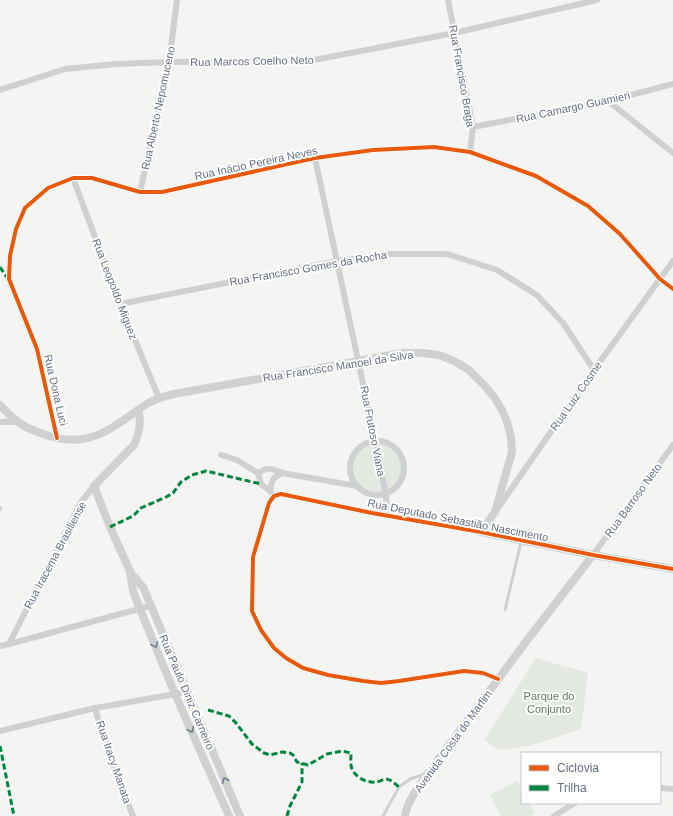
<svg xmlns="http://www.w3.org/2000/svg" width="673" height="816" font-family="Arial,sans-serif">
<style>
.green{fill:#e3e8e1}
.lines{fill:none;stroke-linecap:round;stroke-linejoin:round}
.service{stroke:#cfd0d0;stroke-width:3}
.minor{stroke:#cfd0d0;stroke-width:6}
.tertiary{stroke:#cfd0d0;stroke-width:8}
.quiet{stroke:#00873e;stroke-width:3;stroke-dasharray:6 3;stroke-linecap:butt}
.cycleway-casing{stroke:#fff;stroke-width:6}
.cycleway{stroke:#e8590c;stroke-width:4}
.oneway{stroke:#757e8f}
.labels{text-anchor:middle;stroke-width:4;stroke-linejoin:round;paint-order:stroke}
.street-label{font-size:11px;fill:#657083;stroke:#fff}
.park-label{font-size:11px;fill:#647a64;stroke:#fff}
</style>
<rect width="100%" height="100%" fill="#f4f5f3"/>
<g class="green">
<circle cx="377" cy="468" r="27"/>
<polygon points="536,658 588,673 581,729 529,746 499,750 484,740"/>
<polygon points="517,781 522,790 522,803 529,803 535,814 530,816 501,816 490,795"/>
</g>
<g class="lines">
<g class="service">
<polyline points="0,510 1,508"/>
<polyline points="505,610 521,542"/>
<polyline points="383,816 399,787 410,779 425,774"/>
</g>
<g class="minor">
<polyline points="448,0 473,127 470,152"/>
<polyline points="0,90 65,69 116,64 169,62 309,61 454,33 597,0"/>
<polyline points="608,101 673,153"/>
<polyline points="473,127 608,101 673,84"/>
<polyline points="315,158 375,440 386,495 387,515"/>
<polyline points="73,178 120,304 159,398"/>
<polyline points="140,192 169,62 177,0"/>
<polyline points="120,304 337,261 391,254 447,254 497,270 537,295 563,323 594,370"/>
<polyline points="0,422 18,422"/>
<polyline points="57,438 37,349 9,279 10,256 16,229 25,208 48,188 73,178 92,178 140,192 162,192 315,158 373,150 434,147 470,152 536,176 588,206 620,234 660,279 673,289"/>
<circle cx="377" cy="468" r="27"/>
<path d="M221,455L237,460L258,473C269,467 270,468 282,473L357,486"/>
<polyline points="258,473 261,484 270,491"/>
<path d="M274,496L270,491C272,480 272,478 282,473"/>
<polyline points="498,508 594,370 673,261"/>
<polyline points="481,532 372,513 281,494 274,496 269,503 253,557 252,611 261,630 274,648 286,658 303,668 328,675 363,681 381,683 399,681 464,671 483,673 498,679"/>
<polyline points="593,555 673,445"/>
<polyline points="9,644 81,502 94,486"/>
<polyline points="0,646 9,644 150,606"/>
<polyline points="95,708 107,750 133,816"/>
<polyline points="0,731 95,708 187,692"/>
<polyline points="660,788 673,789"/>
<polyline points="554,816 575,803"/>
</g>
<g class="tertiary">
<path d="M0,405C8,414 18,423 28,428C33,430 38,432 43,434C68,443 90,442 113,427C125,420 136,411 148,403C156,399 165,396 174,394L331,366L402,353H423L439,355L454,361L469,370L484,385L494,397L502,410L507,422L511,437L512,452L495,512L481,532L593,555L673,569"/>
<path d="M138,410C142,422 139,433 134,445L94,486L110,527L130,571L133,591L140,609L175,694L229,816"/>
<polyline points="130,572 143,587 240,816"/>
<path d="M405,816C407,801 420,785 429,772L528,639L593,555"/>
</g>
<g class="quiet">
<polyline points="0,267 8,279"/>
<polyline points="110,527 133,516 141,508 166,497 173,493 181,482 192,475 206,471 261,484"/>
<path d="M208,710L229,716L236,723L252,744L264,753L270,755L282,752L290,753L293,755L297,762L308,765L327,754L342,751L351,753C351,758 350,765 352,769C356,778 367,783 376,782C379,782 382,780 385,779C391,779 395,784 399,787"/>
<polyline points="0,746 14,816"/>
<polyline points="287,816 290,806 302,782 302,763"/>
</g>
<defs>
<g id="cycleway">
<polyline points="57,438 37,349 9,279 10,256 16,229 25,208 48,188 73,178 92,178 140,192 162,192 315,158 373,150 434,147 470,152 536,176 588,206 620,234 660,279 673,289"/>
<polyline points="498,679 483,673 464,671 399,681 381,683 363,681 328,675 303,668 286,658 274,648 261,630 252,611 253,557 269,503 274,496 281,494 372,513 481,532 593,555 673,569"/>
</g>
</defs>
<use href="#cycleway" class="cycleway-casing"/>
<use href="#cycleway" class="cycleway"/>
</g>
<defs><path id="oneway-chevron" d="M-2-3.5L2.5 0L-2 3.5" fill="none" stroke-width="1.6" stroke-linecap="round" stroke-linejoin="round"/></defs>
<g class="oneway">
<use href="#oneway-chevron" transform="translate(155 645) rotate(68)"/>
<use href="#oneway-chevron" transform="translate(191 730) rotate(66)"/>
<use href="#oneway-chevron" transform="translate(225 780) rotate(-113)"/>
</g>
<g class="labels">
<g class="street-label">
<text transform="translate(252 61) rotate(-1)" y="4">Rua Marcos Coelho Neto</text>
<text transform="translate(462 76) rotate(80)" y="4">Rua Francisco Braga</text>
<text transform="translate(573 107) rotate(-12)" y="4">Rua Camargo Guamieri</text>
<text transform="translate(158 108) rotate(-78)" y="4">Rua Alberto Nepomuceno</text>
<text transform="translate(256 163) rotate(-12)" y="4">Rua Inácio Pereira Neves</text>
<text transform="translate(308 268) rotate(-10)" y="4">Rua Francisco Gomes da Rocha</text>
<text transform="translate(115 289) rotate(69)" y="4">Rua Leopoldo Miguez</text>
<text transform="translate(338 366) rotate(-9)" y="4">Rua Francisco Manoel da Silva</text>
<text transform="translate(56 390) rotate(77)" y="4">Rua Dona Luci</text>
<text transform="translate(576 396) rotate(-55)" y="4">Rua Luiz Cosme</text>
<text transform="translate(373 431) rotate(79)" y="4">Rua Frutoso Viana</text>
<text transform="translate(633 500) rotate(-54)" y="4">Rua Barroso Neto</text>
<text transform="translate(458 520) rotate(11)" y="4">Rua Deputado Sebastião Nascimento</text>
<text transform="translate(55 555) rotate(-62)" y="4">Rua Iracema Brasiliense</text>
<text transform="translate(187 692) rotate(67)" y="4">Rua Paulo Diniz Carneiro</text>
<text transform="translate(453 741) rotate(-54)" y="4">Avenida Costa do Marfim</text>
<text transform="translate(114 762) rotate(71)" y="4">Rua Iracy Manata</text>
</g>
<g class="park-label">
<text x="549" y="700">Parque do<tspan x="549" dy="13">Conjunto</tspan></text>
</g>
</g>
<rect x="521" y="752" width="140" height="52" fill="#ffffff" stroke="#c1c6cd"/>
<rect x="529" y="765" width="20" height="6" fill="#e8590c" stroke="#c1c6cd"/>
<text x="557" y="772" font-size="12" fill="#657083">Ciclovia</text>
<rect x="529" y="785" width="20" height="6" fill="#00873e" stroke="#c1c6cd"/>
<text x="557" y="792" font-size="12" fill="#657083">Trilha</text>
</svg>
